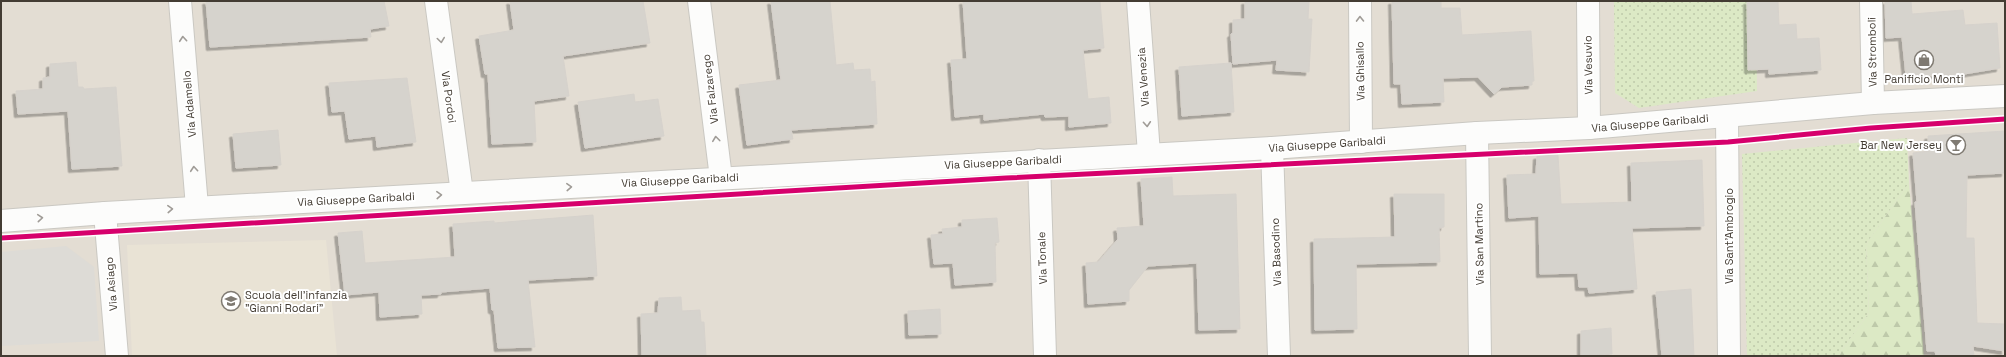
<svg xmlns="http://www.w3.org/2000/svg" width="2006" height="357" font-family="'Space Grotesk',sans-serif">
<style>
.residential{fill:#e3ddd3}
.education{fill:#e9e3d5}
.green{fill:url(#green-dots)}
.forest{fill:url(#forest-firs)}
.parking{fill:#dddbd6}
.building{fill:#d6d3cd;stroke:#d6d2cc;filter:url(#shadow)}
.lines{fill:none;stroke-linecap:round;stroke-linejoin:round}
.minor-casing{stroke:#cac8c2;stroke-width:24}
.minor{stroke:#fcfcfb;stroke-width:22}
.cycleway-casing{stroke:#fff;stroke-width:8}
.cycleway{stroke:#d6006c;stroke-width:5}
.oneway{stroke:#a09c97}
.labels{text-anchor:middle;stroke-width:4;stroke-linejoin:round;paint-order:stroke}
.street-label{font-size:11px;fill:#433c33;stroke:#fff}
.poi-label{font-size:11px;fill:#433c33;stroke:#fff}
</style>
<defs>
<pattern id="green-dots" width="8" height="8" patternUnits="userSpaceOnUse"><rect width="8" height="8" fill="#dce9c5"/><path d="M2 2h.1M6 6h.1" fill="none" stroke="#bec9aa" stroke-width="1.8" stroke-linecap="round"/></pattern>
<pattern id="forest-firs" width="22" height="20" patternUnits="userSpaceOnUse"><rect width="22" height="20" fill="#dce9c5"/><path d="M5 1l3.5 6h-7zM16 11l3.5 6h-7z" fill="#bec9aa"/></pattern>
<filter id="shadow"><feDropShadow dx="-3.5" dy="3.5" stdDeviation="0" flood-color="#0004"/></filter>
</defs>
<rect width="100%" height="100%" fill="#eeece6"/>
<rect class="residential" x="1" y="1" width="2004" height="355"/>
<polygon class="education" points="326,240 337,356 132,356 127,245"/>
<g class="green">
<polygon points="1614,1 1756,1 1757,91 1639,108 1615,93"/>
<polygon points="1907,138 1909,183 1866,244 1869,313 1841,351 1840,356 1747,356 1742,154"/>
</g>
<polygon class="forest" points="1909,183 1924,356 1840,356 1841,351 1869,313 1866,244"/>
<polygon class="parking" points="66,246 94,267 99,341 1,346 1,252"/>
<g class="building">
<polygon points="206,1 384,1 389,26 370,29 371,37 210,47"/>
<polygon points="510,1 643,1 650,43 563,56 569,96 534,101 536,142 492,144 488,74 485,74 479,36 514,30"/>
<polygon points="771,1 830,1 836,65 853,63 854,70 870,69 871,82 875,81 877,124 791,130 793,139 747,145 739,85 781,80"/>
<polygon points="963,1 1100,1 1104,48 1083,50 1088,99 1109,97 1111,123 1069,127 1069,116 1045,117 1044,114 984,120 984,114 955,117 951,60 967,59"/>
<polygon points="1245,1 1309,1 1308,19 1312,19 1309,72 1276,70 1277,60 1233,64 1231,34 1233,33 1233,20 1245,19"/>
<polygon points="1392,1 1441,1 1441,8 1460,8 1462,35 1531,31 1534,81 1532,81 1532,85 1502,87 1494,94 1478,77 1443,78 1444,102 1402,104 1401,84 1394,84"/>
<polygon points="1747,1 1778,1 1779,25 1796,24 1797,39 1819,38 1821,70 1769,74 1769,69 1748,70"/>
<polygon points="1885,1 1911,1 1912,14 1963,10 1965,25 1997,23 2000,68 1964,74 1923,76 1923,74 1906,76 1902,37 1886,38"/>
<polygon points="76,62 78,87 83,87 84,89 116,87 122,166 72,169 68,111 18,114 16,91 43,89 43,78 50,77 50,64"/>
<polygon points="1231,63 1234,112 1182,116 1179,67"/>
<polygon points="407,78 416,142 377,147 376,136 349,139 345,111 332,112 329,83"/>
<polygon points="634,94 635,102 658,99 664,136 585,148 578,102"/>
<polygon points="278,130 281,165 236,168 233,134"/>
<polygon points="2005,131 2005,173 1967,175 1966,238 1974,238 1977,323 2005,324 2005,351 1973,346 1974,356 1936,356 1935,351 1927,351 1915,202 1917,202 1913,153 1929,151 1928,136"/>
<polygon points="1558,155 1561,204 1632,202 1631,163 1702,160 1704,226 1632,228 1637,289 1589,293 1588,287 1579,287 1578,273 1540,274 1539,216 1509,218 1507,175 1536,174 1537,156"/>
<polygon points="1172,177 1173,196 1236,194 1240,329 1199,330 1197,263 1148,266 1129,290 1129,301 1088,304 1086,263 1098,262 1118,239 1117,228 1144,226 1141,179"/>
<polygon points="1394,194 1444,194 1444,227 1439,228 1440,262 1356,264 1357,329 1315,330 1314,239 1395,237"/>
<polygon points="593,215 597,276 528,280 535,347 498,348 494,310 492,310 490,288 441,292 441,294 421,295 422,314 380,317 379,292 345,295 338,233 362,231 365,263 455,257 453,224 494,221 494,223"/>
<polygon points="997,218 999,242 995,243 996,282 955,285 953,263 934,264 931,235 943,234 942,229 962,227 962,220"/>
<polygon points="1691,289 1694,356 1662,356 1656,292"/>
<polygon points="681,297 682,311 700,310 701,322 704,322 706,356 642,356 641,314 658,313 659,298"/>
<polygon points="940,309 941,334 909,335 908,311"/>
<polygon points="1611,328 1612,354 1581,356 1581,331"/>
</g>
<g class="lines">
<defs>
<g id="minor">
<polyline points="180,1 197,207"/>
<polyline points="436,1 462,193"/>
<polyline points="699,1 721,178"/>
<polyline points="1138,1 1149,154"/>
<polyline points="1360,1 1361,142"/>
<polyline points="1588,1 1589,128"/>
<polyline points="1871,1 1873,103"/>
<polyline points="1727,116 1729,356"/>
<polyline points="1477,133 1480,356"/>
<polyline points="1272,148 1279,356"/>
<polyline points="1039,160 1045,356"/>
<polyline points="105,213 117,356"/>
<polyline points="1,221 105,213 1272,148 1477,133 1589,128 1873,103 2005,96"/>
</g>
</defs>
<use href="#minor" class="minor-casing"/>
<use href="#minor" class="minor"/>
<defs>
<polyline id="cycleway" points="1,238 1006,178 1728,142 1871,128 2005,119"/>
</defs>
<use href="#cycleway" class="cycleway-casing"/>
<use href="#cycleway" class="cycleway"/>
</g>
<defs><path id="oneway-chevron" d="M-2-3.5L2.5 0L-2 3.5" fill="none" stroke-width="1.6" stroke-linecap="round" stroke-linejoin="round"/></defs>
<g class="oneway">
<use href="#oneway-chevron" transform="translate(1360 19) rotate(-91)"/>
<use href="#oneway-chevron" transform="translate(183 39) rotate(-95)"/>
<use href="#oneway-chevron" transform="translate(441 40) rotate(82)"/>
<use href="#oneway-chevron" transform="translate(1147 124) rotate(86)"/>
<use href="#oneway-chevron" transform="translate(716 139) rotate(-97)"/>
<use href="#oneway-chevron" transform="translate(194 169) rotate(-95)"/>
<use href="#oneway-chevron" transform="translate(569 187) rotate(-3)"/>
<use href="#oneway-chevron" transform="translate(439 195) rotate(-3)"/>
<use href="#oneway-chevron" transform="translate(170 209) rotate(-3)"/>
<use href="#oneway-chevron" transform="translate(40 218) rotate(-5)"/>
</g>
<defs>
<symbol id="shop-ring" viewBox="-11 -11 22 22"><circle r="9.5" fill="#fff" stroke="#7f7a72" stroke-width="1.5"/><path d="M-5-2.5h2.3a2.7 3.5 0 0 1 5.4 0H5L5.5 6h-11ZM-1.5-2.5h3a1.5 2.3 0 0 0-3 0Z" fill="#7f7a72"/></symbol>
<symbol id="bar-ring" viewBox="-11 -11 22 22"><circle r="9.5" fill="#fff" stroke="#7f7a72" stroke-width="1.5"/><path d="M-6-5H6L.8 .8V4.5H3.5V6h-7V4.5H-.8V.8Z" fill="#7f7a72"/></symbol>
<symbol id="school-ring" viewBox="-11 -11 22 22"><circle r="9.5" fill="#fff" stroke="#7f7a72" stroke-width="1.5"/><path d="M0-5L7-2L0 1L-7-2ZM-4 1L0 2.5L4 1V4Q0 6-4 4Z" fill="#7f7a72"/></symbol>
</defs>
<g fill-rule="evenodd">
<use href="#shop-ring" x="1913" y="49" width="22" height="22"/>
<use href="#bar-ring" x="1945" y="134" width="22" height="22"/>
<use href="#school-ring" x="220" y="290" width="22" height="22"/>
</g>
<g class="labels">
<g class="street-label">
<text transform="translate(1872 52) rotate(-91)" y="4">Via Stromboli</text>
<text transform="translate(1588 65) rotate(-91)" y="4">Via Vesuvio</text>
<text transform="translate(1360 71) rotate(-91)" y="4">Via Ghisallo</text>
<text transform="translate(1143 77) rotate(-94)" y="4">Via Venezia</text>
<text transform="translate(710 89) rotate(-97)" y="4">Via Falzarego</text>
<text transform="translate(449 97) rotate(82)" y="4">Via Pordoi</text>
<text transform="translate(189 104) rotate(-95)" y="4">Via Adamello</text>
<text transform="translate(1650 123) rotate(-5)" y="4">Via Giuseppe Garibaldi</text>
<text transform="translate(1327 144) rotate(-4)" y="4">Via Giuseppe Garibaldi</text>
<text transform="translate(1003 162) rotate(-3)" y="4">Via Giuseppe Garibaldi</text>
<text transform="translate(680 180) rotate(-3)" y="4">Via Giuseppe Garibaldi</text>
<text transform="translate(356 199) rotate(-3)" y="4">Via Giuseppe Garibaldi</text>
<text transform="translate(1729 236) rotate(-90)" y="4">Via Sant'Ambrogio</text>
<text transform="translate(1479 244) rotate(-91)" y="4">Via San Martino</text>
<text transform="translate(1276 252) rotate(-92)" y="4">Via Basodino</text>
<text transform="translate(1042 258) rotate(-92)" y="4">Via Tonale</text>
<text transform="translate(111 284) rotate(-95)" y="4">Via Asiago</text>
</g>
<g class="poi-label">
<text x="1924" y="83">Panificio Monti</text>
<text x="1942" y="149" text-anchor="end">Bar New Jersey</text>
<text x="245" y="299" text-anchor="start">Scuola dell'infanzia<tspan x="245" dy="13">"Gianni Rodari"</tspan></text>
</g>
</g>
<rect width="2006" height="357" fill="none" stroke="#433c33" stroke-width="4"/>
</svg>
